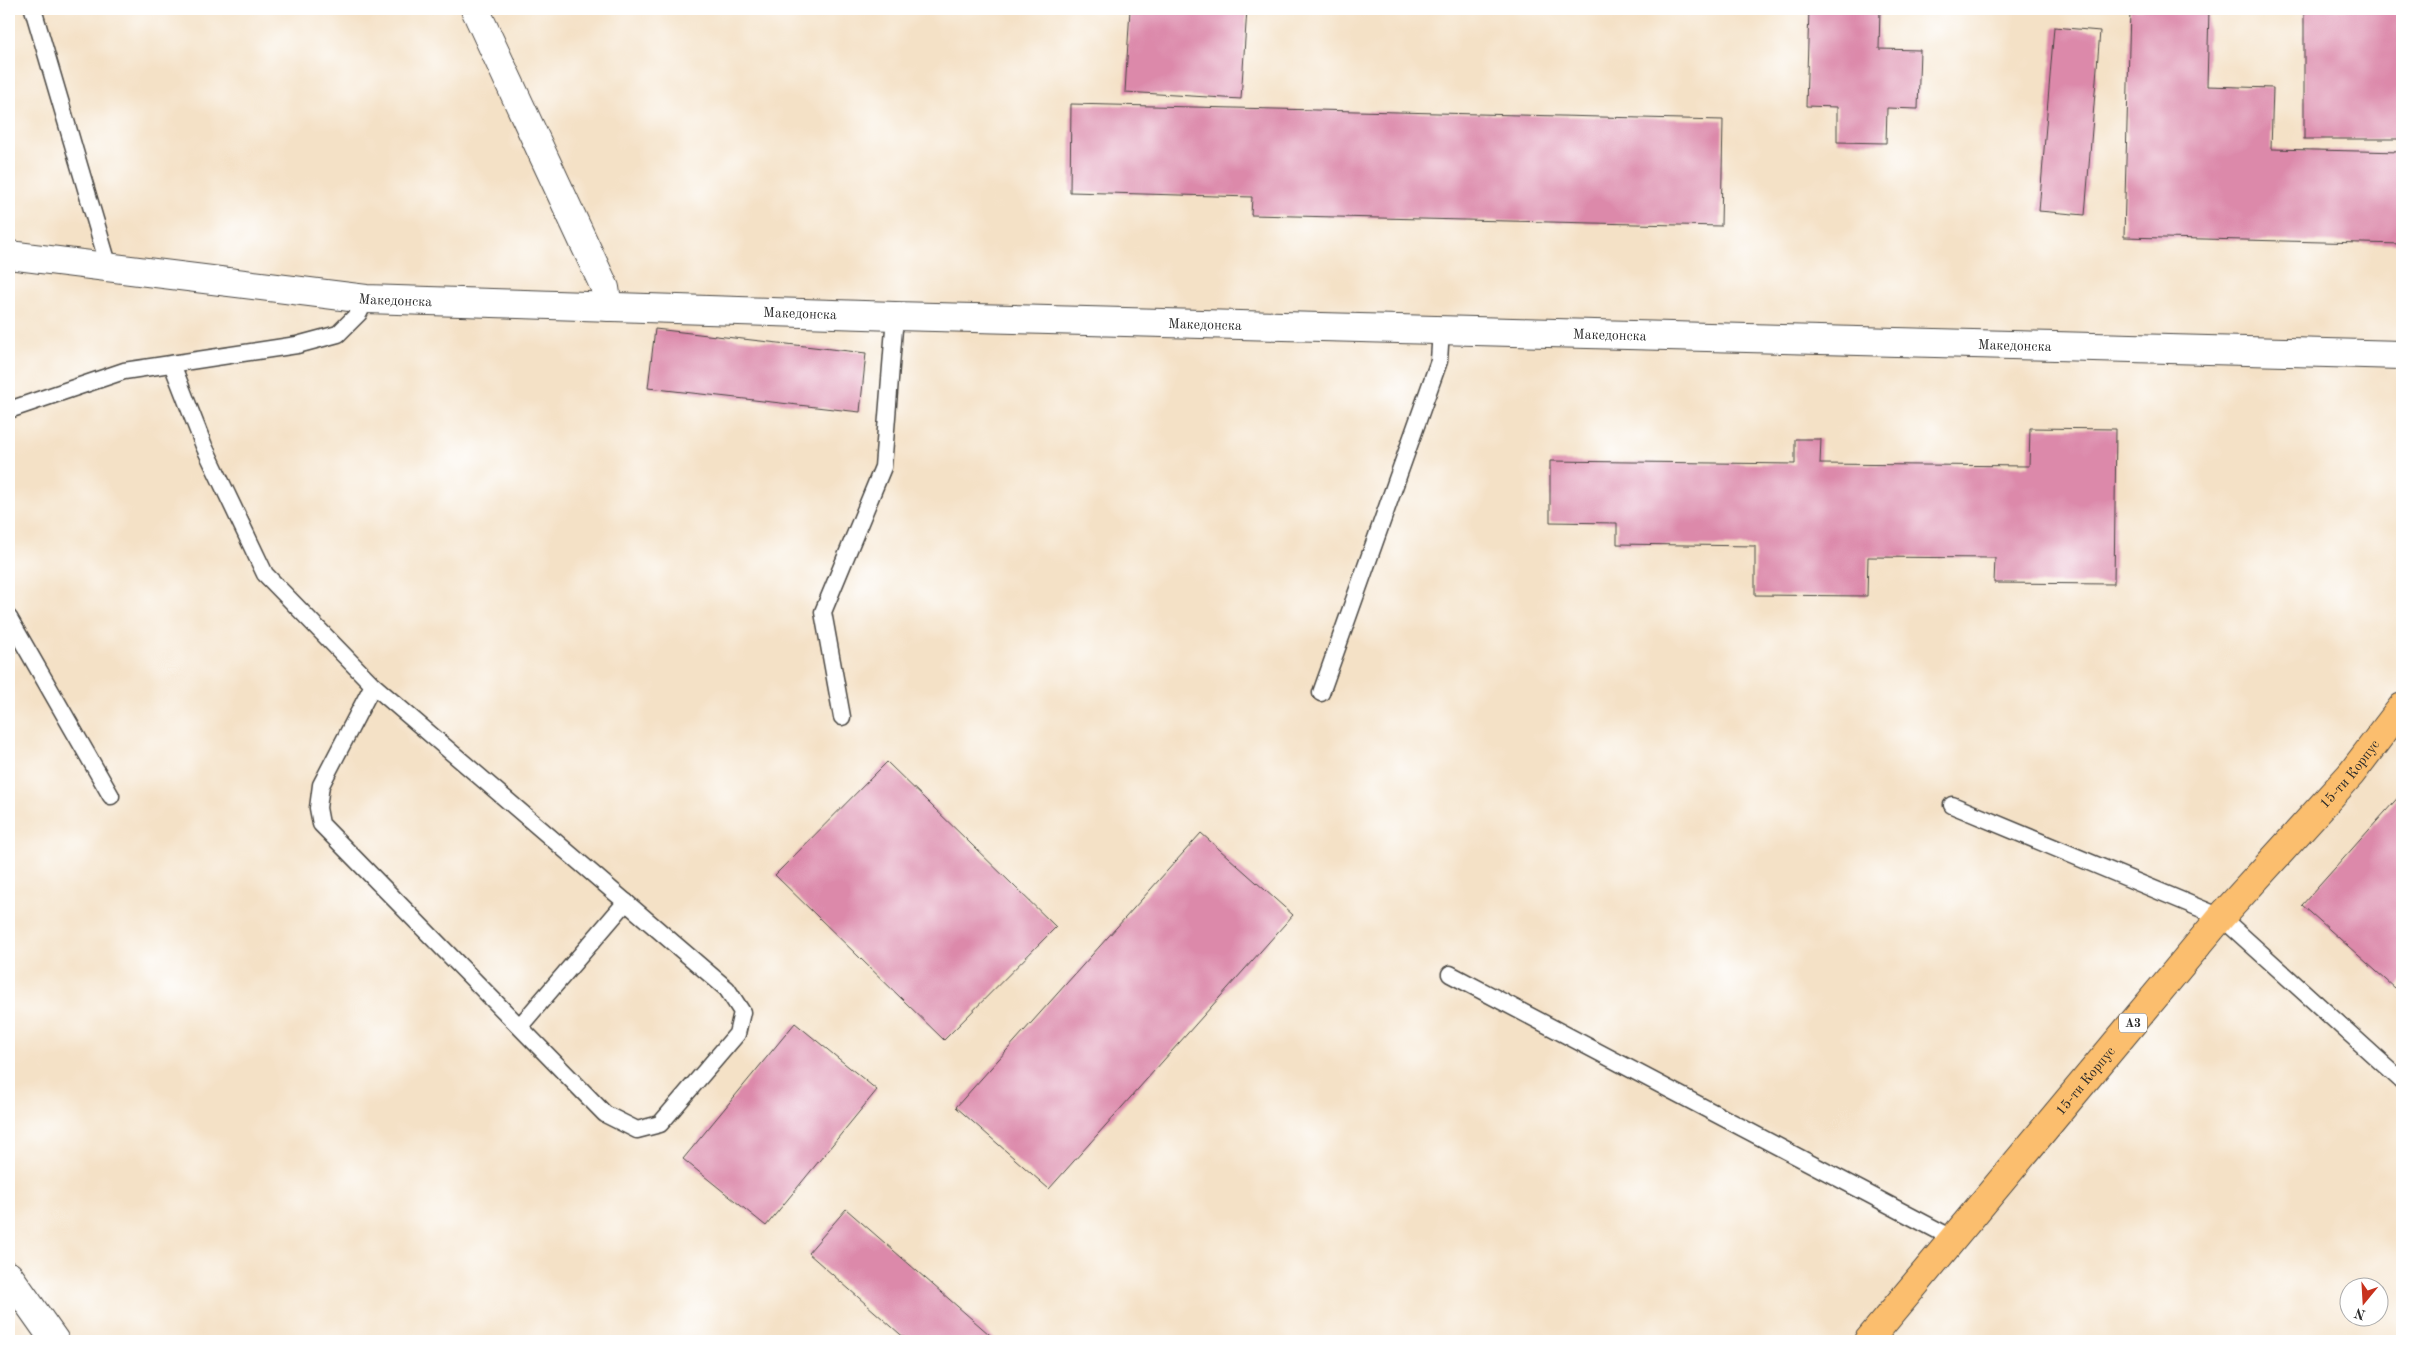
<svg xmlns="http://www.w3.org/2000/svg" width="2411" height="1350" font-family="'Old Standard TT',serif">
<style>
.building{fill:#dc89aa}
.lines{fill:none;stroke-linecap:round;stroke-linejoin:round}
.service-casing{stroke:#494642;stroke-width:19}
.minor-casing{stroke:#494642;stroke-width:30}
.primary-casing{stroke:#494642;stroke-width:30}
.service{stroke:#fff;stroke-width:16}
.minor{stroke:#fff;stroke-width:28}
.primary{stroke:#fbbe6e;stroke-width:28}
.labels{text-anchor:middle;stroke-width:4.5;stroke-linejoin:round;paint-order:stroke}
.shield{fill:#fff;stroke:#6b6b6b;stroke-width:1}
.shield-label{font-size:12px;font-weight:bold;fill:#2b2b2b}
.street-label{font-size:14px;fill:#2b2b2b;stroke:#fff}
</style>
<rect width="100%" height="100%" fill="#fff"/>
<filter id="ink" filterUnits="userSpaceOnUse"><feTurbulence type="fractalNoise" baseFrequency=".02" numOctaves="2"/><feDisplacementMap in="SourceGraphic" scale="10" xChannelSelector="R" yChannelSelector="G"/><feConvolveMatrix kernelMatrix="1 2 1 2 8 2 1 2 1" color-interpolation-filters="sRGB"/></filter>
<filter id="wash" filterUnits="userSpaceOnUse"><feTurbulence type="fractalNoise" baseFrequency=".0096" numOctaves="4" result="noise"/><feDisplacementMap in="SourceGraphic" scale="20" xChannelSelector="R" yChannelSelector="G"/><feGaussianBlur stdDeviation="1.12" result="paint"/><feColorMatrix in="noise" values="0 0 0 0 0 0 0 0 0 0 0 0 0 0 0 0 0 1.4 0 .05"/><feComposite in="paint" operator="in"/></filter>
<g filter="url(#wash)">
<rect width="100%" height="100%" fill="#f4e1c6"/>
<g id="blocks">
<g class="building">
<polygon points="1130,9 1247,9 1241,99 1125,92"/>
<polygon points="1809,9 1880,9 1879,49 1920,50 1918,109 1887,108 1886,143 1837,142 1837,107 1806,106"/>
<polygon points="2130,9 2209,9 2207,86 2273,88 2271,149 2402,152 2402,244 2124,237"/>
<rect x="2304" y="9" width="98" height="130"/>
<polygon points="2054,27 2100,31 2085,215 2039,211"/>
<polygon points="1071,104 1723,120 1721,226 1251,215 1252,197 1070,192"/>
<polygon points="655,329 866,353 860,412 648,388"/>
<polygon points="2030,428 2116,429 2114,584 1994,583 1995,558 1868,557 1867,596 1755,595 1755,546 1617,544 1617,523 1550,522 1550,461 1795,464 1795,439 1821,439 1820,464 2029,466"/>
<polygon points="887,762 1056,927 944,1040 775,875"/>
<polygon points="2402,793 2402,980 2395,988 2302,905"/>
<polygon points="1201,833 1293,915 1049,1189 956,1107"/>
<polygon points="795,1023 877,1090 766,1226 683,1159"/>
<polygon points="846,1209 997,1341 908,1341 808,1253"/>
</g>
</g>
</g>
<g filter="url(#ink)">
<use href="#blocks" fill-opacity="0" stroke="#494642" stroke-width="1"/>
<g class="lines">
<defs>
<g id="service">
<polyline points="33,9 109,267"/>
<polyline points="172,364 204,446 265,574 373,685 727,989 742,1012 737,1034 660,1124 637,1130 605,1114 321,824 318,808 321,785 373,685"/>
<polyline points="9,410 124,371 297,345 338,334 359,313 366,299"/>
<polyline points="9,618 111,796"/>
<polyline points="1321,693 1439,361 1441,329"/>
<polyline points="842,717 823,612 883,467 895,316"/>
<polyline points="1952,805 2221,917 2402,1081"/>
<polyline points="1450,974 1954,1239"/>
<polyline points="520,1026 626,902"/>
</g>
<g id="minor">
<polyline points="475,9 605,288 608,307"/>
<path id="s1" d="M9,255L366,299L895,316L2402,355"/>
<polyline points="9,1276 55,1341"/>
</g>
<g id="primary">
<path id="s2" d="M1868,1341L2221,917L2351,774L2402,707"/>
</g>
</defs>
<use href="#service" class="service-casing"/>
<use href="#minor" class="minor-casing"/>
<use href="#primary" class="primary-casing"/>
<use href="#service" class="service"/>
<use href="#minor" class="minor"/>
<use href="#primary" class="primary"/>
</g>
</g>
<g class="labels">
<rect class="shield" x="2119" y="1013.5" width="28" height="19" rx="4"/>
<g class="shield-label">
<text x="2133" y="1027">A3</text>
</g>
<g class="street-label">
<text dy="5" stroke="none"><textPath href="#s1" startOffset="389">Македонска</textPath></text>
<text dy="5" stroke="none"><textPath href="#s1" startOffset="794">Македонска</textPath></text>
<text dy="5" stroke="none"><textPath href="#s1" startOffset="1199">Македонска</textPath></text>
<text dy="5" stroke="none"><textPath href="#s1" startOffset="1604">Македонска</textPath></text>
<text dy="5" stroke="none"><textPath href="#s1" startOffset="2009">Македонска</textPath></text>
<text dy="5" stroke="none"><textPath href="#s2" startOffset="744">15-ти Корпус</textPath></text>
<text dy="5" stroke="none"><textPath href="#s2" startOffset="339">15-ти Корпус</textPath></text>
</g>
</g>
<rect width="2411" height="1350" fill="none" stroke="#fff" stroke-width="30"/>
<g transform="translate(2364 1302) rotate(198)"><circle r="24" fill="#ffffff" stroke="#aaaaaa"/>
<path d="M0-4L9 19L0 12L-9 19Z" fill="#c8321e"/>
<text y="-8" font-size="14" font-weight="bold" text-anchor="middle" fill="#2b2b2b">N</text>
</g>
</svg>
